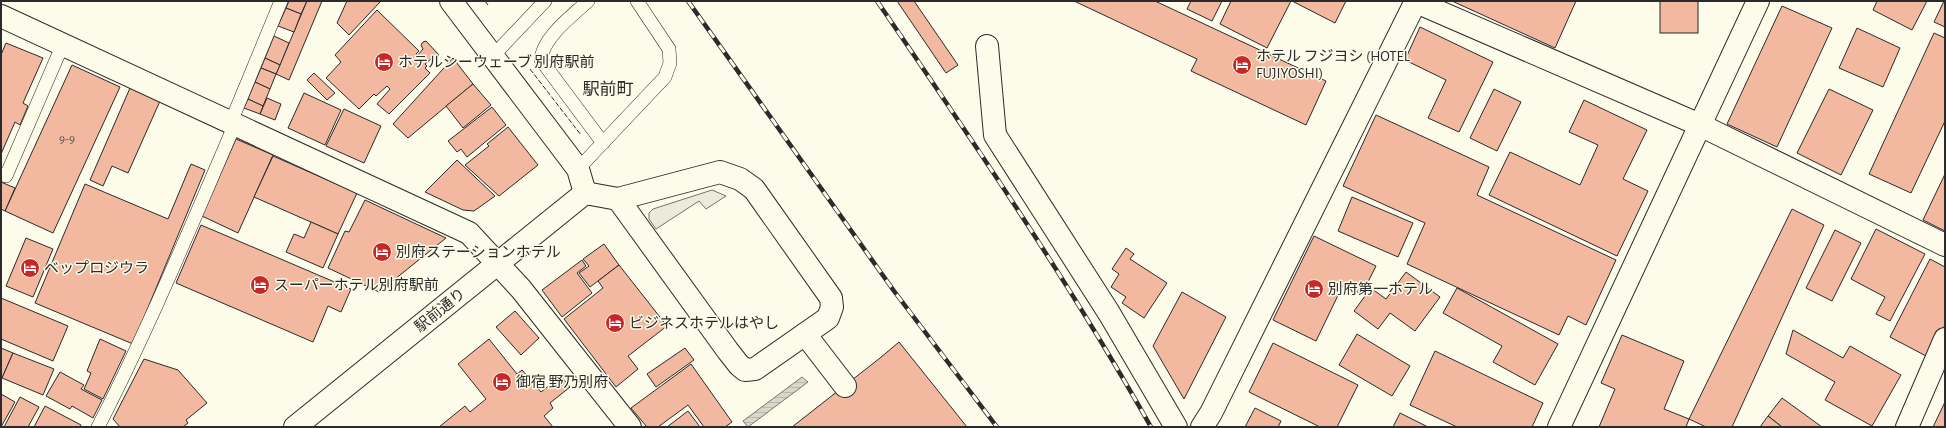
<svg xmlns="http://www.w3.org/2000/svg" width="1946" height="428" font-family="'Alegreya Sans','Noto Sans JP',sans-serif">
<style>
.grass{fill:#ecebdb;stroke:#74746e}
.water{fill:url(#water-rules);stroke:#74746e}
.building{fill:#f2b8a0;stroke:#2b2b2b}
.lines{fill:none;stroke-linecap:round;stroke-linejoin:round}
.service-casing{stroke:#2b2b2b;stroke-width:14}
.minor-casing{stroke:#2b2b2b;stroke-width:24}
.tertiary-casing{stroke:#2b2b2b;stroke-width:24}
.primary-casing{stroke:#2b2b2b;stroke-width:24}
.service{stroke:#fdfbea;stroke-width:13}
.minor{stroke:#fdfbea;stroke-width:22}
.tertiary{stroke:#fdfbea;stroke-width:22}
.primary{stroke:#fdfbea;stroke-width:22}
.rail-casing{stroke:#2b2b2b;stroke-width:4.5}
.rail{stroke:#fdfbea;stroke-width:3;stroke-dasharray:9;stroke-linecap:butt}
.fence{stroke:#2b2b2b;stroke-width:1;stroke-dasharray:5 2;stroke-linecap:butt}
.labels{text-anchor:middle;stroke-width:3;stroke-linejoin:round;paint-order:stroke}
.number-label{font-size:13px;fill:#5d4e48}
.poi-label{font-size:15px;fill:#2b2b2b;stroke:#fdfbea;text-anchor:start}
.street-label{font-size:15px;fill:#2b2b2b;stroke:#fdfbea}
.quarter-label{font-size:17px;fill:#2b2b2b;stroke:#fdfbea}
</style>
<defs>
<pattern id="water-rules" width="6" height="5" patternUnits="userSpaceOnUse"><rect width="6" height="5" fill="#d8d7c9"/><path d="M0 2.5h6" fill="none" stroke="#bab9ad"/></pattern>
</defs>
<rect width="100%" height="100%" fill="#fdfbea"/>
<polygon class="grass" points="712,190 726,196 706,209 699,201 656,229 649,219 649,213 653,209"/>
<polygon class="water" points="802,377 808,382 748,427 743,421"/>
<g class="building">
<polygon points="289,1 307,1 301,14 286,8"/>
<polygon points="307,1 322,1 289,80 276,74"/>
<polygon points="347,1 381,1 349,35 337,23"/>
<polygon points="897,1 914,1 958,65 946,73"/>
<polygon points="1074,1 1155,1 1326,81 1306,125 1191,71 1197,59"/>
<polygon points="1191,1 1222,1 1212,21 1187,9"/>
<polygon points="1231,1 1291,1 1267,48 1220,24"/>
<polygon points="1292,1 1346,1 1335,23"/>
<polygon points="1452,1 1576,1 1555,48"/>
<rect x="1660" y="1" width="38" height="32"/>
<polygon points="1877,1 1927,1 1912,30 1873,10"/>
<polygon points="1944,1 1945,1 1945,27 1934,22"/>
<polygon points="1782,6 1832,28 1777,147 1727,124"/>
<polygon points="286,8 301,14 294,32 278,26"/>
<polygon points="377,10 419,51 416,54 417,56 423,49 421,45 423,42 426,41 439,55 435,59 432,58 425,64 427,66 425,68 430,73 389,114 377,104 390,89 387,86 376,96 374,94 359,109 326,78 341,62 335,55"/>
<polygon points="1420,27 1493,62 1459,132 1428,118 1446,80 1405,60"/>
<polygon points="1857,28 1900,48 1883,87 1839,68"/>
<polygon points="1934,33 1945,38 1945,121 1911,193 1869,174"/>
<polygon points="274,36 289,43 280,65 265,58"/>
<polygon points="6,43 43,58 23,103 28,106 20,125 15,122 1,154 1,55"/>
<polygon points="265,58 280,65 276,74 261,68"/>
<polygon points="453,58 473,84 408,138 393,124"/>
<polygon points="72,65 120,87 53,233 5,211"/>
<polygon points="261,68 276,74 270,89 255,82"/>
<polygon points="314,73 335,93 327,100 307,80"/>
<polygon points="255,82 270,89 263,106 248,99"/>
<polygon points="473,84 491,105 463,128 446,106"/>
<polygon points="130,88 160,101 128,173 112,166 103,186 90,180"/>
<polygon points="1494,89 1521,102 1497,151 1470,138"/>
<polygon points="1829,89 1873,110 1841,175 1797,153"/>
<polygon points="304,93 341,110 325,145 288,128"/>
<polygon points="267,98 281,104 275,120 260,114"/>
<polygon points="248,99 263,106 260,114 244,108"/>
<polygon points="1584,100 1647,130 1623,179 1648,191 1617,256 1489,195 1510,152 1580,185 1598,145 1569,132"/>
<polygon points="492,107 506,125 467,157 461,149 457,152 448,141"/>
<polygon points="344,109 381,126 364,163 326,146"/>
<polygon points="1376,115 1489,167 1477,195 1616,260 1586,325 1568,316 1559,335 1407,264 1425,223 1343,186"/>
<polygon points="508,127 538,165 499,196 465,165 489,146 487,144"/>
<polygon points="236,139 273,155 238,233 202,216"/>
<polygon points="273,156 357,193 338,234 254,197"/>
<polygon points="457,160 495,196 474,211 463,210 425,192"/>
<polygon points="191,164 205,170 133,344 35,303 85,184 168,219"/>
<polygon points="1945,174 1945,231 1923,220"/>
<polygon points="1,182 15,188 5,211 1,209"/>
<polygon points="1352,197 1413,223 1398,257 1338,231"/>
<polygon points="365,200 446,238 379,292 328,268 345,231 349,232"/>
<polygon points="1792,209 1824,225 1732,427 1706,427 1689,419"/>
<polygon points="311,222 338,234 323,268 286,252 294,234 304,238"/>
<polygon points="201,225 351,289 341,312 328,306 313,342 176,283"/>
<polygon points="1876,229 1925,254 1890,321 1876,314 1885,297 1851,279"/>
<polygon points="1835,230 1861,243 1832,301 1806,288"/>
<polygon points="1314,236 1376,266 1362,294 1343,285 1316,341 1273,320"/>
<polygon points="26,238 53,249 33,297 6,286"/>
<polygon points="604,244 619,265 590,287 579,273 589,266 583,259"/>
<polygon points="1126,248 1134,254 1130,259 1167,283 1144,318 1122,303 1126,297 1111,287 1119,274 1112,269"/>
<polygon points="1930,259 1945,267 1945,325 1928,357 1890,337"/>
<polygon points="582,260 586,266 577,273 592,293 562,317 542,290"/>
<polygon points="619,265 667,326 628,356 638,369 616,387 564,319 603,288 598,281"/>
<polygon points="1406,272 1440,297 1415,331 1390,313 1378,329 1354,311 1371,288 1386,299"/>
<polygon points="1457,288 1558,344 1535,385 1493,362 1502,346 1443,313"/>
<polygon points="1182,292 1226,317 1184,399 1153,346"/>
<polygon points="1,298 68,326 53,361 1,339"/>
<polygon points="515,311 539,338 521,355 496,327"/>
<polygon points="1793,330 1843,358 1850,346 1901,375 1872,426 1825,400 1835,382 1786,354"/>
<polygon points="1357,334 1410,366 1392,396 1339,365"/>
<polygon points="1622,335 1684,361 1664,409 1689,419 1686,427 1599,427 1615,389 1601,383"/>
<polygon points="100,339 126,351 103,399 84,389 91,373 87,371"/>
<polygon points="489,339 517,374 522,370 541,392 561,376 570,387 550,403 553,408 544,416 553,427 439,427 465,406 470,412 486,399 458,364"/>
<polygon points="899,342 967,427 792,427 880,358"/>
<polygon points="1273,343 1358,385 1337,427 1320,427 1249,392"/>
<polygon points="1,348 13,353 2,378 1,378"/>
<polygon points="685,348 694,360 656,387 647,374"/>
<polygon points="1435,351 1543,403 1532,427 1457,427 1410,405"/>
<polygon points="13,353 54,369 43,395 2,378"/>
<polygon points="144,359 178,370 207,403 186,420 188,423 183,427 120,427 113,419"/>
<polygon points="691,364 732,422 725,427 704,427 688,405 658,427 647,427 631,408"/>
<polygon points="60,372 84,385 81,389 102,400 93,418 72,406 70,409 46,396"/>
<polygon points="1,394 15,402 1,427"/>
<polygon points="20,397 39,407 28,427 4,427"/>
<polygon points="1782,398 1822,427 1782,427 1768,416"/>
<polygon points="1945,402 1945,427 1933,427"/>
<polygon points="45,406 81,425 80,427 34,427"/>
<polygon points="1255,408 1281,421 1278,427 1245,427"/>
<polygon points="688,411 700,427 667,427"/>
<polygon points="1400,413 1428,427 1393,427"/>
<polygon points="1768,416 1782,427 1760,427"/>
</g>
<g class="lines">
<defs>
<g id="service">
<path d="M588,1C572,16 542,38 541,60L603,143"/>
<polyline points="492,57 545,1"/>
<polyline points="231,122 281,1"/>
<polyline points="578,169 665,77 670,63 669,49 637,1"/>
<polyline points="1,174 6,176 63,44"/>
<path d="M98,427C149,328 191,226 235,124"/>
</g>
<g id="minor">
<polyline points="1414,1 1700,125 1945,245"/>
<polyline points="1,16 469,233 521,289 630,427"/>
<polyline points="585,193 618,199 720,172 740,179 754,189 831,298 832,307 828,318 755,369 745,370 739,365 728,351 618,199"/>
<polyline points="805,334 845,386"/>
<polyline points="1202,427 1211,413 1416,1"/>
<polyline points="1559,427 1758,1"/>
<polyline points="1907,427 1945,339"/>
</g>
<g id="tertiary">
<polyline points="451,1 578,169 585,193"/>
<polyline points="987,46 995,135 1109,313 1176,427"/>
</g>
<polyline id="primary" points="295,427 585,193"/>
</defs>
<use href="#service" class="service-casing"/>
<use href="#minor" class="minor-casing"/>
<use href="#tertiary" class="tertiary-casing"/>
<use href="#primary" class="primary-casing"/>
<use href="#service" class="service"/>
<use href="#minor" class="minor"/>
<use href="#tertiary" class="tertiary"/>
<use href="#primary" class="primary"/>
<defs>
<g id="rail">
<polyline points="688,1 894,291 997,427"/>
<path d="M877,1C972,140 1068,280 1151,427"/>
</g>
</defs>
<use href="#rail" class="rail-casing"/>
<use href="#rail" class="rail"/>
<g class="fence">
<polyline points="485,1 488,5"/>
<polyline points="530,69 581,135"/>
</g>
</g>
<defs>
<symbol id="hotel-disc" viewBox="-11 -11 22 22"><circle r="9.5" fill="#c62828" stroke="#fdfbea"/><path d="M-6-4.5h1.5V1H6V5H4.5V3h-9V5H-6ZM-4 0a1.8 1.8 0 1 1 3.6 0ZM.5 0V-2.5h3Q6-2.5 6 0Z" fill="#fff"/></symbol>
</defs>
<g fill-rule="evenodd">
<use href="#hotel-disc" x="373" y="51" width="22" height="22"/>
<use href="#hotel-disc" x="1231" y="54" width="22" height="22"/>
<use href="#hotel-disc" x="371" y="241" width="22" height="22"/>
<use href="#hotel-disc" x="19" y="257" width="22" height="22"/>
<use href="#hotel-disc" x="249" y="274" width="22" height="22"/>
<use href="#hotel-disc" x="1303" y="278" width="22" height="22"/>
<use href="#hotel-disc" x="604" y="312" width="22" height="22"/>
<use href="#hotel-disc" x="491" y="371" width="22" height="22"/>
</g>
<g class="labels">
<g class="number-label">
<text x="67" y="143">9-9</text>
</g>
<g class="poi-label">
<text x="1256" y="61">ホテル フジヨシ (HOTEL<tspan x="1256" dy="17">FUJIYOSHI)</tspan></text>
<text x="398" y="67">ホテルシーウェーブ 別府駅前</text>
<text x="396" y="257">別府ステーションホテル</text>
<text x="44" y="273">ベップロジウラ</text>
<text x="274" y="290">スーパーホテル別府駅前</text>
<text x="1328" y="294">別府第一ホテル</text>
<text x="629" y="328">ビジネスホテルはやし</text>
<text x="516" y="387">御宿 野乃別府</text>
</g>
<g class="street-label">
<text transform="translate(440 310) rotate(-39)" y="5">駅前通り</text>
</g>
<g class="quarter-label">
<text x="608" y="95">駅前町</text>
</g>
</g>
<rect width="1946" height="428" fill="none" stroke="#2b2b2b" stroke-width="4"/>
</svg>
